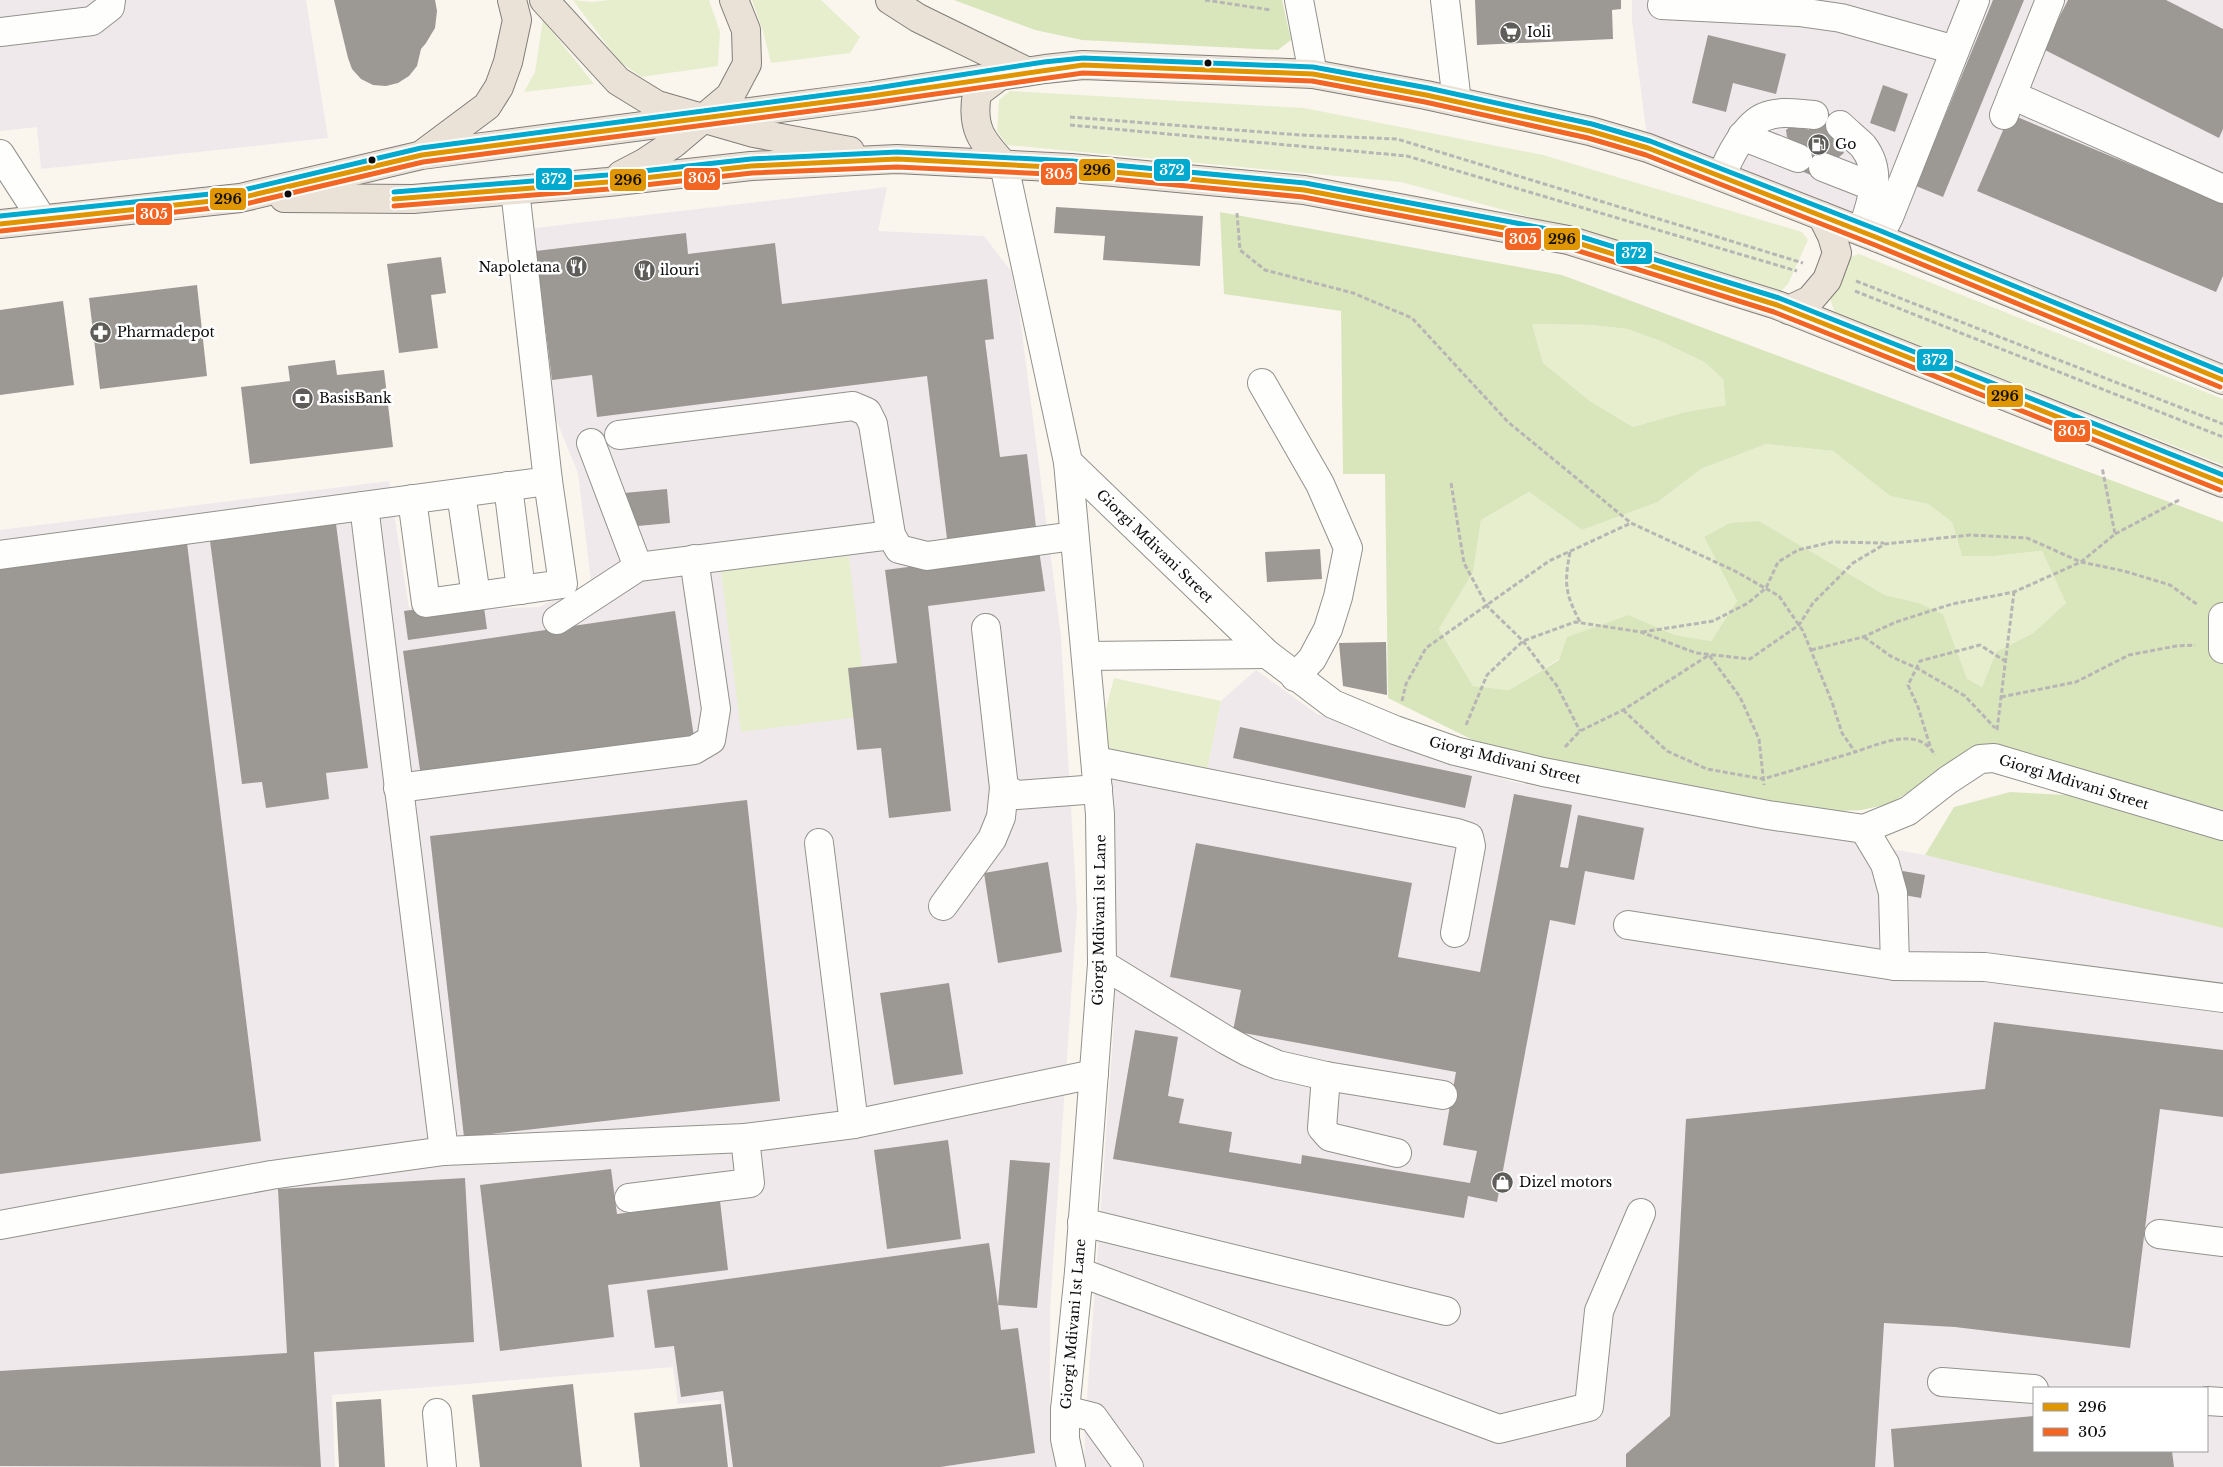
<svg xmlns="http://www.w3.org/2000/svg" width="2223" height="1467" font-family="'Libre Baskerville',serif">
<style>
.industrial{fill:#f0e9ec;fill-rule:evenodd}
.green{fill:#e7eece}
.forest{fill:#d9e6bc;fill-rule:evenodd}
.building{fill:#9c9894}
.lines{fill:none;stroke-linecap:round;stroke-linejoin:round}
.minor-casing{stroke:#93918d;stroke-width:30}
.major-casing{stroke:#807e7a;stroke-width:30}
.path{stroke:#b7b6b5;stroke-width:3;stroke-dasharray:5 2.5;stroke-linecap:butt}
.minor{stroke:#fefefc;stroke-width:28}
.major{stroke:#ebe2d7;stroke-width:28}
.bus-1-casing{stroke:#fff;stroke-width:9}
.bus-2-casing{stroke:#fff;stroke-width:9}
.bus-3-casing{stroke:#fff;stroke-width:9}
.bus-1{stroke:#df9601;stroke-width:5}
.bus-2{stroke:#f26522;stroke-width:5}
.bus-3{stroke:#00a9ce;stroke-width:5}
.bus-dot{fill:#0b0b0b;stroke:#fff;stroke-width:2}
.labels{text-anchor:middle;stroke-width:5;stroke-linejoin:round;paint-order:stroke}
.poi-label{font-size:14px;fill:#0b0b0b;stroke:#fff;text-anchor:start}
.street-label{font-size:14px;fill:#0b0b0b;stroke:#fff}
.line-badge{stroke:#fff;stroke-width:2}
.badge-label{font-size:14px;text-anchor:middle;font-weight:bold;fill:#fff}
.pale-badge-label{font-size:14px;text-anchor:middle;font-weight:bold;fill:#111}
</style>
<rect width="100%" height="100%" fill="#faf6ee"/>
<g class="industrial">
<polygon points="0,0 306,0 328,138 41,169 37,127 0,131"/>
<polygon points="1632,0 2223,0 2223,364 1940,248 1647,137 1632,21"/>
<polygon points="887,187 878,231 984,236 1011,271 1019,310 1061,636 1077,910 1050,1308 1050,1406 1057,1467 729,1467 719,1400 678,1404 673,1367 332,1395 335,1467 0,1467 0,530 389,481 409,608 487,596 489,609 539,607 591,582 578,473 552,410 530,243 535,228"/>
<path d="M1256,670L1317,714L1513,782L1925,855L2223,928V1467H1084L1085,1425L1113,1038L1116,949L1115,821L1104,752L1207,771L1221,701ZM2034,1388H2207V1451H2034Z"/>
</g>
<g class="green">
<polygon points="573,0 592,2 609,0 709,0 720,32 718,66 641,77 619,61"/>
<polygon points="752,0 821,0 860,37 850,53 771,63 763,31"/>
<polygon points="543,20 594,84 524,92 535,72"/>
<polygon points="1010,91 1304,108 1543,155 1802,232 1808,240 1788,284 1780,292 1669,255 1401,182 1007,145 997,131 999,100"/>
<polygon points="1859,254 2223,399 2223,465 1835,313 1829,296 1847,258"/>
<polygon points="1532,324 1592,325 1627,329 1658,340 1704,362 1723,379 1727,405 1685,412 1633,427 1590,401 1543,363"/>
<polygon points="1766,444 1833,451 1890,496 1928,504 1952,522 1962,556 1995,556 2042,551 2066,603 2033,633 1996,652 1982,687 1967,680 1943,614 1919,603 1885,595 1759,521 1704,537 1737,601 1711,641 1675,635 1629,615 1509,690 1473,686 1439,629 1473,572 1481,520 1529,492 1582,530 1658,502 1701,469"/>
<polygon points="849,556 868,716 741,732 721,571"/>
<polygon points="1114,678 1221,701 1207,771 1095,751"/>
</g>
<g class="forest">
<polygon points="954,0 1282,0 1291,40 1278,50 1082,40 1035,30"/>
<path d="M1220,212L1562,275L2223,522V810L2022,753L1934,777L1889,804L1862,810L1821,812L1531,756L1483,745L1388,698L1385,474H1343L1341,311L1224,294ZM1532,324L1592,325L1627,329L1658,340L1704,362L1723,379L1726,405L1685,412L1633,427L1590,401L1543,363ZM1766,444L1833,451L1890,496L1928,504L1952,522L1962,556H1995L2042,551L2066,603L2033,633L1996,652L1982,687L1967,679L1943,614L1919,603L1885,595L1759,521L1730,523L1704,537L1737,601L1711,641L1675,635L1629,615L1567,637L1559,660L1509,690L1473,686L1439,629L1473,572L1481,520L1529,492L1582,530L1658,502L1701,469Z"/>
<polygon points="2010,792 2123,798 2223,839 2223,928 1925,855 1954,807"/>
</g>
<g class="building">
<polygon points="334,0 435,0 437,11 435,28 426,43 421,49 417,66 409,76 398,83 386,86 373,85 361,79 352,69 348,58"/>
<polygon points="1475,0 1621,0 1621,9 1612,10 1613,39 1477,45"/>
<polygon points="1993,0 2024,0 1943,197 1916,186"/>
<polygon points="2068,0 2166,0 2223,29 2223,129 2219,138 2043,49"/>
<polygon points="1708,35 1786,54 1776,94 1733,83 1726,112 1692,103"/>
<polygon points="1883,85 1908,94 1895,132 1870,123"/>
<polygon points="1817,109 1842,119 1833,140 1839,142 1844,153 1839,157 1833,157 1818,178 1794,168 1792,141 1787,137 1786,130 1791,126 1799,126 1809,130"/>
<polygon points="2010,114 2223,203 2223,276 2216,292 1977,191"/>
<polygon points="1056,207 1203,216 1200,266 1103,260 1105,236 1054,233"/>
<polygon points="686,233 688,254 775,243 782,304 987,279 994,339 985,340 1000,457 1027,454 1037,536 948,547 927,376 597,417 592,375 552,380 536,251"/>
<polygon points="441,257 446,293 431,295 438,348 399,353 387,264"/>
<polygon points="197,285 207,376 100,389 89,298"/>
<polygon points="63,301 74,385 0,395 0,310"/>
<polygon points="335,360 337,375 384,370 393,447 250,464 241,387 290,381 288,366"/>
<polygon points="667,489 670,523 627,527 624,493"/>
<polygon points="336,524 368,768 326,773 329,799 266,808 262,782 242,784 210,541"/>
<polygon points="187,543 261,1141 0,1174 0,567"/>
<polygon points="1320,549 1322,579 1267,582 1265,552"/>
<polygon points="1039,550 1045,591 928,606 951,811 889,818 881,748 857,750 848,668 897,663 885,570"/>
<polygon points="483,600 487,629 408,640 404,611"/>
<polygon points="675,611 694,737 421,777 403,651"/>
<polygon points="1386,642 1387,695 1343,686 1339,643"/>
<polygon points="1240,727 1472,776 1465,808 1233,758"/>
<polygon points="1514,794 1572,805 1560,867 1568,868 1578,815 1644,828 1634,880 1585,871 1575,925 1550,920 1497,1202 1468,1196 1464,1218 1113,1159 1135,1030 1178,1037 1168,1096 1184,1099 1179,1123 1232,1132 1229,1152 1301,1164 1302,1155 1470,1183 1477,1151 1443,1145 1456,1072 1233,1031 1241,990 1170,977 1196,843 1412,883 1398,957 1480,972"/>
<polygon points="747,800 780,1101 464,1137 430,836"/>
<polygon points="1048,862 1062,952 998,963 984,873"/>
<polygon points="1903,871 1925,875 1921,898 1898,894"/>
<polygon points="949,983 963,1074 894,1085 880,993"/>
<polygon points="1994,1022 2223,1050 2223,1117 2160,1109 2130,1348 1955,1327 1884,1323 1875,1467 1626,1467 1626,1454 1670,1416 1686,1119 1985,1089"/>
<polygon points="948,1140 961,1239 887,1249 874,1150"/>
<polygon points="1010,1160 1050,1163 1037,1308 998,1305 1001,1330 1018,1328 1035,1453 940,1467 733,1467 723,1391 681,1397 674,1346 655,1348 647,1290 989,1243 998,1305"/>
<polygon points="611,1169 617,1214 720,1201 728,1270 608,1285 614,1337 500,1351 480,1185"/>
<polygon points="465,1178 474,1342 314,1352 321,1467 0,1466 0,1371 287,1353 278,1189"/>
<polygon points="573,1384 582,1467 480,1467 472,1395"/>
<polygon points="381,1399 385,1467 339,1467 336,1402"/>
<polygon points="721,1404 728,1467 640,1467 634,1413"/>
<polygon points="2034,1416 2034,1451 2172,1451 2174,1467 1894,1467 1891,1429"/>
</g>
<g class="lines">
<defs>
<g id="minor">
<polyline points="1299,0 1313,74"/>
<polyline points="1445,0 1457,102"/>
<polyline points="1662,5 1799,12 1841,18 1955,50"/>
<polyline points="0,32 92,21 110,7 111,0"/>
<polyline points="2012,95 2223,189"/>
<polyline points="2004,115 2050,0"/>
<path d="M1840,125C1847,132 1856,139 1863,146C1884,173 1871,202 1862,231"/>
<polyline points="1742,136 1798,158"/>
<polyline points="0,154 42,219"/>
<polyline points="1004,165 1068,462 1267,654 1333,704 1395,730 1455,751 1543,772 1768,815 1864,829 1908,811 1948,780 1980,759 1994,758 2223,826"/>
<polyline points="1823,167 1874,187"/>
<path d="M1722,176C1728,158 1746,124 1764,117C1779,110 1799,114 1814,115"/>
<polyline points="1878,238 1889,217 1975,0"/>
<polyline points="1262,383 1320,484 1348,548 1338,597 1328,629 1312,659 1295,677"/>
<polyline points="619,435 853,406 867,412 873,424 891,535 899,549 927,556 1074,536"/>
<polyline points="591,443 638,567"/>
<polyline points="1068,462 1100,814 1102,964 1079,1272 1065,1410 1065,1439 1071,1467"/>
<polyline points="508,486 521,590"/>
<polyline points="461,493 476,596"/>
<polyline points="412,499 426,603 563,584 548,481"/>
<polyline points="364,506 444,1151 745,1138 854,1124 819,843"/>
<polyline points="0,555 548,481 515,190"/>
<polyline points="2223,617 2223,649"/>
<polyline points="557,620 638,567 891,535"/>
<polyline points="986,628 1004,788 1017,795 1098,789"/>
<polyline points="1086,656 1267,654"/>
<polyline points="1096,761 1457,833 1469,837 1471,846 1455,933"/>
<polyline points="398,788 694,750 711,740 716,709 694,559"/>
<polyline points="1864,829 1885,864 1893,893 1895,966"/>
<polyline points="943,906 992,839 1001,817 1004,788"/>
<polyline points="1628,925 1895,966 1985,967 2223,998"/>
<polyline points="1102,964 1226,1040 1248,1052 1278,1065 1326,1076 1443,1095"/>
<polyline points="1326,1076 1322,1128 1330,1137 1397,1153"/>
<polyline points="854,1124 1094,1074"/>
<polyline points="629,1198 750,1183 745,1138"/>
<polyline points="1082,1222 1446,1311"/>
<polyline points="0,1225 271,1175 444,1151"/>
<polyline points="2159,1234 2223,1242"/>
<polyline points="1079,1272 1499,1429 1589,1407 1599,1311 1641,1213"/>
<polyline points="1942,1382 2034,1389"/>
<polyline points="2207,1401 2223,1402"/>
<polyline points="1065,1410 1093,1417 1129,1467"/>
<polyline points="437,1413 442,1467"/>
</g>
<g id="major">
<polyline points="544,0 618,81 657,105 754,133 850,151"/>
<polyline points="890,0 918,18 1026,71"/>
<path d="M1001,75L977,93C971,128 981,140 1004,165"/>
<polyline points="424,153 487,106 499,87 508,62 517,20 512,0"/>
<polyline points="621,175 644,163 673,144 730,96 747,64 746,30 734,0"/>
<polyline points="284,198 413,199 608,182 751,166 897,159 1071,168 1304,190 1568,240 1777,305 2223,483"/>
<polyline points="0,224 240,198 422,155 871,96 1045,69 1083,65 1313,74 1426,95 1590,131 1648,148 1878,238 2223,380"/>
<polyline points="1789,310 1810,300 1827,280 1837,253 1832,236 1822,216"/>
</g>
</defs>
<use href="#minor" class="minor-casing"/>
<use href="#major" class="major-casing"/>
<g class="path">
<polyline points="1205,0 1271,10"/>
<polyline points="1070,117 1300,135 1397,139 1803,263"/>
<polyline points="1070,125 1407,156 1797,271"/>
<path d="M1237,213L1240,250L1265,270L1353,293L1412,318L1508,422L1631,523L1735,571L1779,596L1803,631L1832,702L1842,733L1855,752C1880,744 1918,725 1935,755"/>
<polyline points="1856,281 2223,424"/>
<polyline points="1855,291 2223,437"/>
<polyline points="1451,483 1464,563 1487,606 1523,641 1557,686 1580,731"/>
<polyline points="2115,534 2181,499"/>
<path d="M1570,552C1564,584 1565,593 1580,622"/>
<polyline points="1642,632 1713,621 1748,603 1766,588 1778,562 1798,550 1832,542 1884,543"/>
<polyline points="1864,637 1892,657 1917,668 1965,696 1995,728"/>
<polyline points="1811,650 1863,637 1896,622 1952,604 2014,592 2081,562 2115,534 2102,467"/>
<polyline points="2001,697 2076,682 2129,655 2176,646 2195,645"/>
<polyline points="1402,701 1406,684 1426,648 1549,561 1631,523"/>
<polyline points="1623,710 1667,751 1707,769 1763,779 1855,752"/>
<polyline points="1466,725 1487,675 1523,641 1575,622 1641,632 1696,653 1750,659 1799,625 1813,603 1853,563 1885,544 1970,535 2027,538 2081,562 2124,571 2170,585 2198,605"/>
<polyline points="1997,730 2014,592"/>
<polyline points="1930,746 1918,707 1908,685 1920,661 1980,645 2005,661"/>
<polyline points="1565,747 1580,731 1623,710 1709,655 1740,697 1759,739 1764,785"/>
</g>
<use href="#minor" class="minor"/>
<use href="#major" class="major"/>
<defs>
<g id="bus-1">
<polyline points="394,199 608,182 751,166 897,159 1071,168 1304,190 1568,240 1777,305 2223,483"/>
<polyline points="0,224 240,198 422,155 871,96 1083,65 1313,74 1426,95 1590,131 1648,148 1878,238 2223,380"/>
</g>
<g id="bus-2">
<polyline points="394,206 609,189 752,173 897,167 1070,175 1303,197 1566,247 1774,312 2220,490"/>
<polyline points="1,231 241,205 423,162 872,103 1083,73 1312,81 1425,102 1588,138 1646,155 1875,245 2220,387"/>
</g>
<g id="bus-3">
<polyline points="394,192 607,175 751,159 897,152 1072,161 1305,183 1569,233 1779,298 2223,475"/>
<polyline points="0,216 239,191 421,148 870,89 1044,62 1083,58 1313,67 1428,88 1592,124 1650,141 1881,231 2223,372"/>
</g>
</defs>
<use href="#bus-1" class="bus-1-casing"/>
<use href="#bus-2" class="bus-2-casing"/>
<use href="#bus-3" class="bus-3-casing"/>
<use href="#bus-1" class="bus-1"/>
<use href="#bus-2" class="bus-2"/>
<use href="#bus-3" class="bus-3"/>
</g>
<defs>
<symbol id="supermarket-disc" viewBox="-11 -11 22 22"><circle r="9.5" fill="#5f5d5a" stroke="#fff"/><path d="M-6-5.5h2.5l.6 2H6L4.5 2H-2.5L-4.4-4H-6ZM-1.5 3.2a1.3 1.3 0 1 0 .1 0ZM3 3.2a1.3 1.3 0 1 0 .1 0Z" fill="#fff"/></symbol>
<symbol id="fuel-disc" viewBox="-11 -11 22 22"><circle r="9.5" fill="#5f5d5a" stroke="#fff"/><path d="M-5.5-6h7V0h2V4h1.3V-2.5L3-4.5l.8-.8L6-3V5H2.5V1h-1V6h-7ZM-4.2-4.7v3.2H.2V-4.7Z" fill="#fff"/></symbol>
<symbol id="restaurant-disc" viewBox="-11 -11 22 22"><circle r="9.5" fill="#5f5d5a" stroke="#fff"/><path d="M-5-6h1v4h1v-4h1v4h1v-4h1v5L-1.5 .5V6h-2V.5L-5-1ZM5-6V6H3V1.5H1.5Q1.5-4 5-6Z" fill="#fff"/></symbol>
<symbol id="pharmacy-disc" viewBox="-11 -11 22 22"><circle r="9.5" fill="#5f5d5a" stroke="#fff"/><path d="M-2-6h4v4h4v4h-4v4h-4v-4h-4v-4h4Z" fill="#fff"/></symbol>
<symbol id="bank-disc" viewBox="-11 -11 22 22"><circle r="9.5" fill="#5f5d5a" stroke="#fff"/><path d="M-6-4H6V4H-6ZM0-2.3a2.3 2.3 0 1 0 0 4.6a2.3 2.3 0 1 0 0-4.6Z" fill="#fff"/></symbol>
<symbol id="shop-disc" viewBox="-11 -11 22 22"><circle r="9.5" fill="#5f5d5a" stroke="#fff"/><path d="M-5-2.5h2.3a2.7 3.5 0 0 1 5.4 0H5L5.5 6h-11ZM-1.5-2.5h3a1.5 2.3 0 0 0-3 0Z" fill="#fff"/></symbol>
</defs>
<g fill-rule="evenodd">
<use href="#supermarket-disc" x="1498" y="20" width="25" height="25"/>
<use href="#fuel-disc" x="1806" y="132" width="25" height="25"/>
<use href="#restaurant-disc" x="564" y="254" width="25" height="25"/>
<use href="#restaurant-disc" x="632" y="258" width="25" height="25"/>
<use href="#pharmacy-disc" x="88" y="320" width="25" height="25"/>
<use href="#bank-disc" x="290" y="386" width="25" height="25"/>
<use href="#shop-disc" x="1490" y="1170" width="25" height="25"/>
</g>
<g class="bus-dot">
<circle cx="1208" cy="63" r="4.5"/>
<circle cx="372" cy="160" r="4.5"/>
<circle cx="288" cy="194" r="4.5"/>
</g>
<g class="labels">
<g class="poi-label">
<text x="1527" y="37">Ioli</text>
<text x="1835" y="149">Go</text>
<text x="560" y="272" text-anchor="end">Napoletana</text>
<text x="660" y="275">ilouri</text>
<text x="117" y="337">Pharmadepot</text>
<text x="319" y="403">BasisBank</text>
<text x="1519" y="1187">Dizel motors</text>
</g>
<g class="street-label">
<text transform="translate(1155 546) rotate(44)" y="5">Giorgi Mdivani Street</text>
<text transform="translate(1505 760) rotate(14)" y="5">Giorgi Mdivani Street</text>
<text transform="translate(2074 782) rotate(17)" y="5">Giorgi Mdivani Street</text>
<text transform="translate(1099 920) rotate(-89)" y="5">Giorgi Mdivani 1st Lane</text>
<text transform="translate(1073 1324) rotate(-85)" y="5">Giorgi Mdivani 1st Lane</text>
</g>
</g>
<g class="line-badge">
<rect x="1153" y="158" width="38" height="24" rx="5" fill="#00a9ce"/>
<rect x="1078" y="158" width="38" height="24" rx="5" fill="#df9601"/>
<rect x="1040" y="162" width="38" height="24" rx="5" fill="#f26522"/>
<rect x="683" y="167" width="38" height="24" rx="5" fill="#f26522"/>
<rect x="535" y="167" width="38" height="24" rx="5" fill="#00a9ce"/>
<rect x="609" y="168" width="38" height="24" rx="5" fill="#df9601"/>
<rect x="209" y="187" width="38" height="24" rx="5" fill="#df9601"/>
<rect x="135" y="202" width="38" height="24" rx="5" fill="#f26522"/>
<rect x="1543" y="227" width="38" height="24" rx="5" fill="#df9601"/>
<rect x="1504" y="227" width="38" height="24" rx="5" fill="#f26522"/>
<rect x="1615" y="241" width="38" height="24" rx="5" fill="#00a9ce"/>
<rect x="1916" y="348" width="38" height="24" rx="5" fill="#00a9ce"/>
<rect x="1986" y="384" width="38" height="24" rx="5" fill="#df9601"/>
<rect x="2053" y="419" width="38" height="24" rx="5" fill="#f26522"/>
</g>
<g class="badge-label">
<text x="1172" y="175">372</text>
<text x="1059" y="179">305</text>
<text x="702" y="183">305</text>
<text x="554" y="184">372</text>
<text x="154" y="219">305</text>
<text x="1523" y="244">305</text>
<text x="1634" y="258">372</text>
<text x="1935" y="365">372</text>
<text x="2072" y="436">305</text>
</g>
<g class="pale-badge-label">
<text x="1097" y="175">296</text>
<text x="628" y="185">296</text>
<text x="228" y="204">296</text>
<text x="1562" y="244">296</text>
<text x="2005" y="401">296</text>
</g>
<rect x="2033" y="1387" width="175" height="65" fill="#ffffff" stroke="#9d9d9d"/>
<rect x="2043" y="1403" width="25" height="8" fill="#df9601" stroke="#9d9d9d"/>
<text x="2078" y="1412" font-size="15" fill="#0b0b0b">296</text>
<rect x="2043" y="1428" width="25" height="8" fill="#f26522" stroke="#9d9d9d"/>
<text x="2078" y="1437" font-size="15" fill="#0b0b0b">305</text>
</svg>
